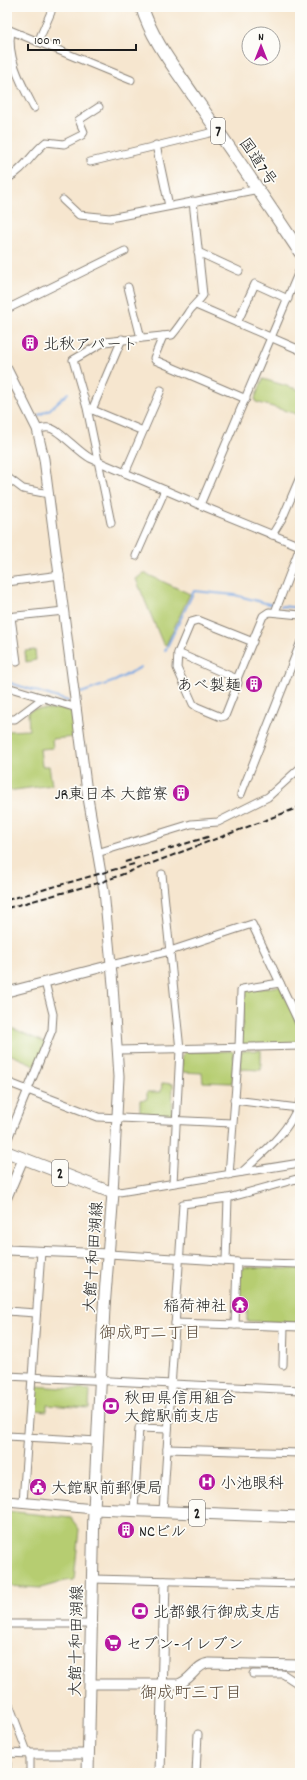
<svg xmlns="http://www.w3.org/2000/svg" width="307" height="1780" font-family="Dekko,'Klee One',sans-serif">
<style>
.green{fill:#b6cd71;stroke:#697446}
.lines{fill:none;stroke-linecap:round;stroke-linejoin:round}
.stream{stroke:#7aa8e3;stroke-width:2}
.minor-casing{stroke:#898176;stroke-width:9}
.tertiary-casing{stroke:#898176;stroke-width:11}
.primary-casing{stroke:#898176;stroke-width:13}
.trunk-casing{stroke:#898176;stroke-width:14}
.minor{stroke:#fff;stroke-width:7}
.tertiary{stroke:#fff;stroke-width:9}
.primary{stroke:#fff;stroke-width:11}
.trunk{stroke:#fff;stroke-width:12}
.rail{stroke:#1c1c1c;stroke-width:2;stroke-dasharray:6 3;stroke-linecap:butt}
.labels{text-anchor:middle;stroke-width:3.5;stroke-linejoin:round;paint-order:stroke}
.shield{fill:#fdfcf7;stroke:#605f5e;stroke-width:1}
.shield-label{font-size:15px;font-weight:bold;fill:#1c1c1c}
.street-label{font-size:16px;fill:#1c1c1c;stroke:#fdfcf7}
.poi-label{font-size:16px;fill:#1c1c1c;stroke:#fdfcf7;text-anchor:start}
.neighbourhood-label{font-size:17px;fill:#5d4d3d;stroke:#fdfcf7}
</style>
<rect width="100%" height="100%" fill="#fdfcf7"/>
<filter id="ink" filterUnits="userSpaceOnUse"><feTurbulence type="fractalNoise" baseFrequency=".025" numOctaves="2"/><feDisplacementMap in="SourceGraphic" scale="8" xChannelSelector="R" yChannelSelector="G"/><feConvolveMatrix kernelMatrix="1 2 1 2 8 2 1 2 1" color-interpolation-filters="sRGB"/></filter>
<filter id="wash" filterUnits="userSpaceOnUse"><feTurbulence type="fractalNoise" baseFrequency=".012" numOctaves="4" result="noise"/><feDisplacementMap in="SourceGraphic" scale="16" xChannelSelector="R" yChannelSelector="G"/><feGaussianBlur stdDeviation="0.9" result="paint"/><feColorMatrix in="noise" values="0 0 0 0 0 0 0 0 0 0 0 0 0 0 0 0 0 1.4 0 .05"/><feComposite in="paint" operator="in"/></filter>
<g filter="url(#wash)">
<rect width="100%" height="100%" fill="#f6e6cf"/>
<g class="green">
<polygon points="263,379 300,390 300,415 256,402 255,398"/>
<polygon points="144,573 190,594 166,645 163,644 136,579"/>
<polygon points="7,621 9,622 14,662 7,663"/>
<polygon points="35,650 36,660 26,662 25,651"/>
<polygon points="34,709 65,709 72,713 75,737 52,739 53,748 40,749 42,766 49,766 52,785 7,791 7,731 29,730 28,712"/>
<path d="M280,986C289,1005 300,1023 300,1045L241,1046L244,991Z"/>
<polygon points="7,1026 46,1043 37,1066 7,1053"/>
<polygon points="261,1050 261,1070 240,1069 240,1053 243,1051"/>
<polygon points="231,1051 234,1053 232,1083 203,1082 202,1073 182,1072 182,1056 185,1052"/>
<polygon points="162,1083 173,1084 172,1115 169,1117 140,1115 140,1100 147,1099 147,1092 161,1092"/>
<polygon points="242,1267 300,1269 300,1323 247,1321 247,1309 238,1309 239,1270"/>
<polygon points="35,1386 90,1390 89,1408 47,1405 47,1411 34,1410"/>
<polygon points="7,1511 71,1518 79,1529 74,1580 65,1581 41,1588 7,1586"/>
</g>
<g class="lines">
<g class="stream">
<polyline points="39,415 49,410 68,393"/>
<polyline points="281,606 300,608"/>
<polyline points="165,651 194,591 235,595 273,605"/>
<polyline points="7,682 68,701"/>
<polyline points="81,693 115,681 141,667"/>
</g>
</g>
</g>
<g filter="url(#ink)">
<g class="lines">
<defs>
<g id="minor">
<polyline points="7,29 131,80"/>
<path d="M11,31C6,57 22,85 34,108"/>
<polyline points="38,42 51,12"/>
<polyline points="156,145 169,206"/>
<polyline points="90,162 218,131"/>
<path d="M7,179C26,168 30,155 46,142L64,144L82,135L84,132L79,120L99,107"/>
<polyline points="63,200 79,215 110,218 259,189"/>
<polyline points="198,252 239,271"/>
<polyline points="128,287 141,338"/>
<polyline points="196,305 300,350"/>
<polyline points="7,309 125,251"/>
<polyline points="237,323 255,284 288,299"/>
<polyline points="163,336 154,358 155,360 246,399"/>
<polyline points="88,408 143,431"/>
<polyline points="92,410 122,339"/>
<path d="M37,429C41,429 45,427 49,428C59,429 78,452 90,458L200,505L300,546"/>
<polyline points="125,473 161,390"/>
<polyline points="7,477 23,489 49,494"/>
<polyline points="200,505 300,269"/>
<path d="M111,523L87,408L73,360L104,342L172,335C179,327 184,319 190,310C194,305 199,301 203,295L193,201"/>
<polyline points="272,535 283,517 300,477"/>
<polyline points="136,556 165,490"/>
<polyline points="7,582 60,575"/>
<polyline points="275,612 300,547"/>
<polyline points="7,617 64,611"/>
<polyline points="11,617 17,662"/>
<polyline points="178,653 177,668 193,704 197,707 221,717 225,716 238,683 237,679 263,616 269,612 300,615"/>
<polyline points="237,679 178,653 191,622 198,620 253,642"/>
<polyline points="7,687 77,708"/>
<polyline points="7,719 15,719 43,698"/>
<polyline points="241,794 300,644"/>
<polyline points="97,853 191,824 218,822 268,797 300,768"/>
<polyline points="162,874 180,1050 173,1183"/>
<polyline points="111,965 170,951 252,924 300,1025"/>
<polyline points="119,1050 300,1046"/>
<polyline points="7,1082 98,1117 232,1123"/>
<polyline points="234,1100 298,1108"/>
<polyline points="7,1141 52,1030 53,1014 45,982"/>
<path d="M242,1172C265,1151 289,1132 300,1102"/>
<polyline points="229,1175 239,1047 241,991 242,989 280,983"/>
<polyline points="113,1193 300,1163"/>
<polyline points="109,1254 237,1262 300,1264"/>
<polyline points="226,1261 228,1198"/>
<polyline points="7,1311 36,1313"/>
<polyline points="175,1323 300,1327"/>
<polyline points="235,1325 237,1262"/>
<polyline points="283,1365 284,1326"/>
<polyline points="7,1376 300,1390"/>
<polyline points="7,1436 98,1441"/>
<polyline points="167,1449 300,1453"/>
<polyline points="23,1502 41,1252"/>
<polyline points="134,1510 139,1428 168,1429"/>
<polyline points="163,1511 183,1204 228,1198 300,1178"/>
<polyline points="92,1579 300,1584"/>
<polyline points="7,1624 91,1624"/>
<polyline points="253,1674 283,1674 300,1685"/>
<polyline points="7,1699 26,1749 30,1754 30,1773"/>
<polyline points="7,1753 30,1754"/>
<polyline points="7,1773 7,1753"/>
<polyline points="196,1773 198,1734"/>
</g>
<g id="tertiary">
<polyline points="7,369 37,429 44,459 87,792 104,891 113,985 119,1077 113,1193"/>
<polyline points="7,992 111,965"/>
<polyline points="7,1197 23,1159"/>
<polyline points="7,1250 109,1254"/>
<polyline points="7,1501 94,1509"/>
<path d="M90,1684H178C191,1681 196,1664 209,1663L300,1665"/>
<polyline points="30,1754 88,1754"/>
<polyline points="160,1773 165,1582"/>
</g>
<g id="primary">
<polyline points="7,1152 113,1193 104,1308 94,1509 88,1773"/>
<polyline points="94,1509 300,1517"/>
</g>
<path id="trunk" d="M142,7C152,41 178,72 197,101C232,151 266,201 300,252"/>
</defs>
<use href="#minor" class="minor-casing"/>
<use href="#tertiary" class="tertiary-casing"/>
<use href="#primary" class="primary-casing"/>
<use href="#trunk" class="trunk-casing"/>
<use href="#minor" class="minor"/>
<use href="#tertiary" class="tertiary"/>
<use href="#primary" class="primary"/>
<use href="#trunk" class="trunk"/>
<g class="rail">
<polyline points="125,862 211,836"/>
<polyline points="7,900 134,864"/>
<polyline points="7,908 102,882 300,807"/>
</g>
</g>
</g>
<defs>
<symbol id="building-disc" viewBox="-11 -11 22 22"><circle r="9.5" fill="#b5179e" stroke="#fdfcf7"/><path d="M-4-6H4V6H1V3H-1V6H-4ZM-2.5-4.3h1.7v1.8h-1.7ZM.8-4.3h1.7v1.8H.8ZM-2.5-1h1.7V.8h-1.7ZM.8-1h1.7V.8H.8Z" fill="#fff"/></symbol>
<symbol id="temple-disc" viewBox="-11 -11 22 22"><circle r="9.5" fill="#b5179e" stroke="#fdfcf7"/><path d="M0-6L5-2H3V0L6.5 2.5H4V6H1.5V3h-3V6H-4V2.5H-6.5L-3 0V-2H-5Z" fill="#fff"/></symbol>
<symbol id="bank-disc" viewBox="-11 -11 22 22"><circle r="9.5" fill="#b5179e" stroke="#fdfcf7"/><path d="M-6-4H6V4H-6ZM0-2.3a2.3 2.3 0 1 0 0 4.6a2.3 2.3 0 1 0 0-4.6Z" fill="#fff"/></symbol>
<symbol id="hospital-disc" viewBox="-11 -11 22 22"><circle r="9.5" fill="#b5179e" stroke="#fdfcf7"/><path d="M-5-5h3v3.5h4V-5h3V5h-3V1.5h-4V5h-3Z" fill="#fff"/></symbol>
<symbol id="civic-disc" viewBox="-11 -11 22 22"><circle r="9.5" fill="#b5179e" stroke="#fdfcf7"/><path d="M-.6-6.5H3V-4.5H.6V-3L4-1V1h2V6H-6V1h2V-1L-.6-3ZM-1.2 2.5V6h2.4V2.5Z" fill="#fff"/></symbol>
<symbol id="supermarket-disc" viewBox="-11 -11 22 22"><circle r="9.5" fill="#b5179e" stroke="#fdfcf7"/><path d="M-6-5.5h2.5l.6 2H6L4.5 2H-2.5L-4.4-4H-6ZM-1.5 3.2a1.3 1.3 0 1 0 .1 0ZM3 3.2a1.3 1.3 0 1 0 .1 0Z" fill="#fff"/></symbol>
</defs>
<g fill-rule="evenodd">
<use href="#building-disc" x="20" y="333" width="20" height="20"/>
<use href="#building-disc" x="244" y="674" width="20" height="20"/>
<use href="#building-disc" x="171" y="783" width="20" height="20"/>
<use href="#temple-disc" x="230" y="1295" width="20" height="20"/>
<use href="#bank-disc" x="101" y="1396" width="20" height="20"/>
<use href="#hospital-disc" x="197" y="1472" width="20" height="20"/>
<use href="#civic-disc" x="28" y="1477" width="20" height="20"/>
<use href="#building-disc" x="116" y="1520" width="20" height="20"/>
<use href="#bank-disc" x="130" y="1601" width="20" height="20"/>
<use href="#supermarket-disc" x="103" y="1633" width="20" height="20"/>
</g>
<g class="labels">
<g class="shield">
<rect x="211" y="118" width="14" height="26" rx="3"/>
<rect x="52" y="1160" width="16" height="26" rx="3"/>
<rect x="189" y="1500" width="16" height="26" rx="3"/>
</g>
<g class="shield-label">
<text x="218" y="136">7</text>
<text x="60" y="1178">2</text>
<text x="197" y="1518">2</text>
</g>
<g class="street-label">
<text transform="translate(259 161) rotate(56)" y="6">国道7号</text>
<text transform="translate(92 1257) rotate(-86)" y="6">大館十和田湖線</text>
<text transform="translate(75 1641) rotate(-89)" y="6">大館十和田湖線</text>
</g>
<g class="poi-label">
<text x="43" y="349">北秋アパート</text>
<text x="241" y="690" text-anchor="end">あべ製麺</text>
<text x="168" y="799" text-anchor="end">JR東日本 大館寮</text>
<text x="227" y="1311" text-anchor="end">稲荷神社</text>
<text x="124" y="1403">秋田県信用組合<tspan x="124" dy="18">大館駅前支店</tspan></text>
<text x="220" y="1488">小池眼科</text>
<text x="51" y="1493">大館駅前郵便局</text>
<text x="139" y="1536">NCビル</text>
<text x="153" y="1617">北都銀行御成支店</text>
<text x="126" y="1649">セブン-イレブン</text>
</g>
<g class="neighbourhood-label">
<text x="150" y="1338">御成町二丁目</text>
<text x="191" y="1698">御成町三丁目</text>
</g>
</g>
<rect width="307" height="1780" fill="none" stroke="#fdfcf7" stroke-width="24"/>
<g transform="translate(261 46)"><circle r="19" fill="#fdfcf7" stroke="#a3a29f"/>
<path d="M0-3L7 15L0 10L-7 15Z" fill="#b5179e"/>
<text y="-6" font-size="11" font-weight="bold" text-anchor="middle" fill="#1c1c1c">N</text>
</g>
<path d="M28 44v6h108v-6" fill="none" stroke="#1c1c1c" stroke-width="2"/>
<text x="34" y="44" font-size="12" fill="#1c1c1c" stroke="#fdfcf7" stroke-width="3" paint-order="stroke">100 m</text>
</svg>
